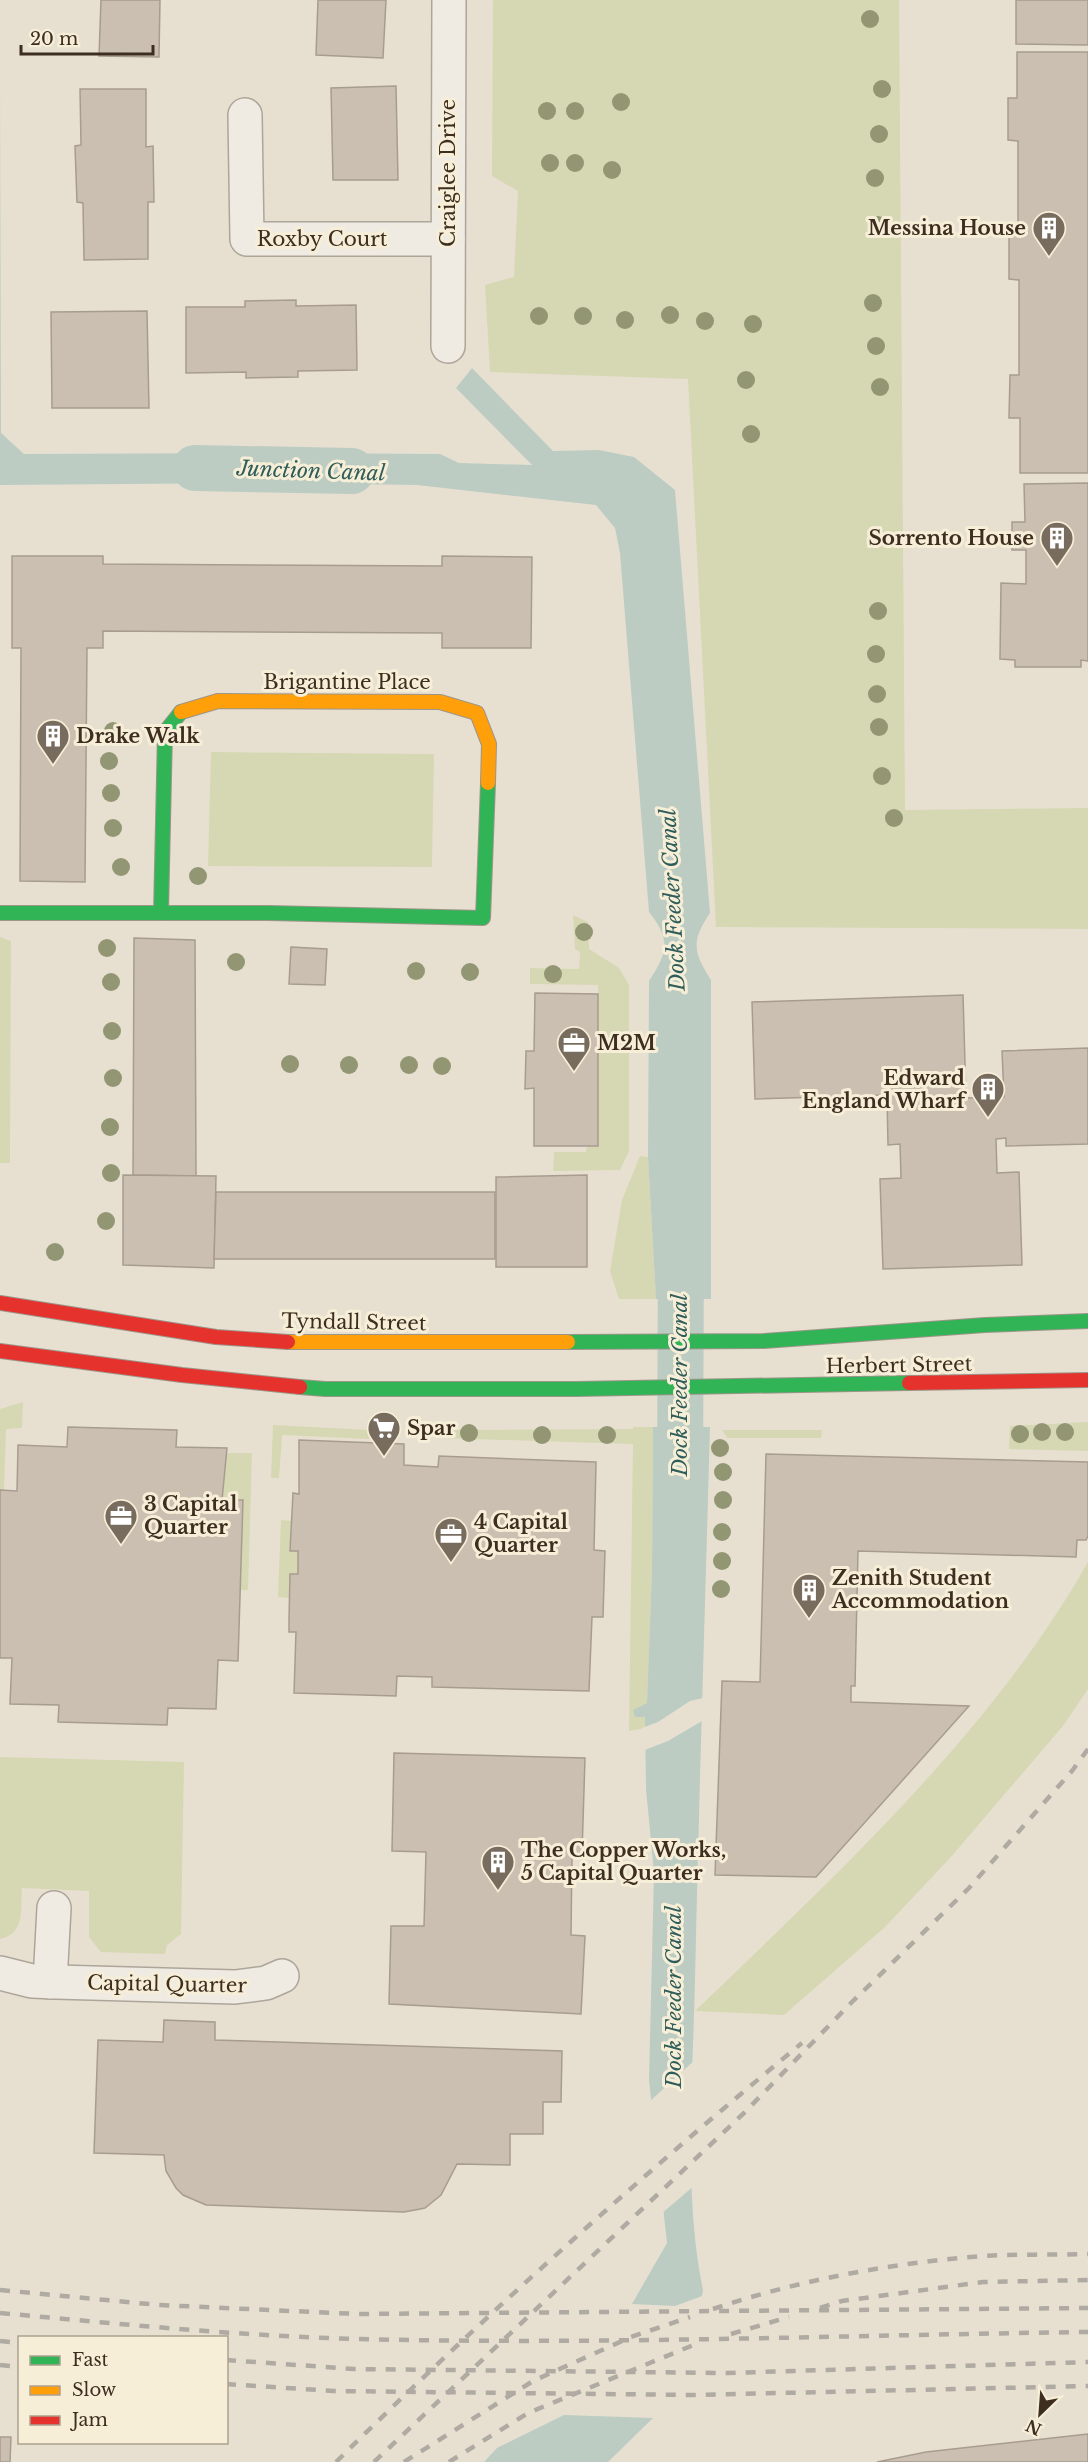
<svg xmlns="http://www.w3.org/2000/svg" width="1088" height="2462" font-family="'Libre Baskerville',serif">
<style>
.green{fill:#d6d7b3}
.water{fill:#bcccc2}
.pier{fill:#e7e0d1}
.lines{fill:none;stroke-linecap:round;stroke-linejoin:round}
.canal{stroke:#bcccc2;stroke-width:46}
.building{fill:#cbbfb2;stroke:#a89c90;stroke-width:1.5}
.street-casing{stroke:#ada599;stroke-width:36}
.fast-casing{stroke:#9c958a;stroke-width:16}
.slow-casing{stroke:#9c958a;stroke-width:16}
.jam-casing{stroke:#9c958a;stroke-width:16}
.street{stroke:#efebe3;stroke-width:33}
.fast{stroke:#30b455;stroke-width:14}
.slow{stroke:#ff9f0a;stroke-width:14}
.jam{stroke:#e5322d;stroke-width:14}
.rail{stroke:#afaaa2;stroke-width:4.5;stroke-dasharray:10 10;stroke-linecap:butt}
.tree{fill:#929673}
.labels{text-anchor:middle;stroke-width:6;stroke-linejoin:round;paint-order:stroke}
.street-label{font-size:20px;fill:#3d2e20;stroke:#f7eed8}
.poi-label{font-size:20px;font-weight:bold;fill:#3d2e20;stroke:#f7eed8;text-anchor:start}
.water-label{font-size:21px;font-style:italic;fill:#2f5d5a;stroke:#f7eed8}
</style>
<rect width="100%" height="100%" fill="#e7e0d1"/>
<g class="green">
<polygon points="493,0 899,0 905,810 1088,808 1088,929 716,927 688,379 490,372 485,285 514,277 518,191 492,176"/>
<polygon points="211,752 434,754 432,867 208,866"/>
<polygon points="573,915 588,922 589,949 619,968 629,985 629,1151 620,1170 553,1171 554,1152 586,1152 587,1146 598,1146 598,985 530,984 530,968 579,969 580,952 575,949"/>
<polygon points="0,937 11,941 10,1163 0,1163"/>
<polygon points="640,1156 648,1157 656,1299 619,1299 610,1271 622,1200"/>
<polygon points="23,1402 22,1428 6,1429 4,1491 0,1490 0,1409"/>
<polygon points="1088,1422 1088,1451 1009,1449 1010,1426"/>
<polygon points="273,1425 370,1430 369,1439 282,1435 279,1478 271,1478"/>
<polygon points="633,1427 653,1427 652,1570 647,1703 634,1710 645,1716 645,1728 629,1731 633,1444 440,1438 440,1430 633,1429"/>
<polygon points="722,1430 822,1430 821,1438 727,1438"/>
<polygon points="226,1453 252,1453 248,1590 240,1590 243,1500 222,1500"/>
<polygon points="281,1520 291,1521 290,1551 298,1551 298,1574 290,1575 289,1598 278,1597"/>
<path d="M1088,1562V1689L1063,1726L950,1858L885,1927L784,2015L695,2011C834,1877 992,1732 1088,1562Z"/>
<path d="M0,1757L184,1762L181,1934L167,1945L165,1954L101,1952L89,1937V1891L22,1888C20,1910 26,1933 0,1939Z"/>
</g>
<g class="water">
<polygon points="0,80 1,433 24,454 258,453 259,483 0,485"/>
<path d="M472,368L553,451L599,450L634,457L675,490L710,913C691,941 693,952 711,980V1299H656L648,1157L649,981C668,952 671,940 649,912L620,553L615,528L596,505L417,485L289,483V453L440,454L459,463L532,465L456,388Z"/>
<path d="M653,1427H710C705,1611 699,1795 695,1979C693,2078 683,2194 703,2290L702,2296L675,2306L632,2304L667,2243L649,2080L654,1873L646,1789L645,1717H635L633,1710L647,1703L652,1570Z"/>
<polygon points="564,2415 653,2418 608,2462 484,2462 497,2448"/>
</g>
<g class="pier">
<polygon points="703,1698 702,1721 668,1741 642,1751 642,1728 658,1722 690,1701"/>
<polygon points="697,2058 695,2185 661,2214 648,2103"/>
</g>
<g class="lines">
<g class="canal">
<polyline points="195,468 352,471"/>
<polyline points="680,1491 681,1235"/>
</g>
</g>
<g class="building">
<polygon points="101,0 160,0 159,57 99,56"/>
<polygon points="318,0 386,0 383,58 316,55"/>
<polygon points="1016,0 1088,0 1088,45 1016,44"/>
<polygon points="1017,52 1088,52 1088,473 1020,473 1020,418 1009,418 1010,375 1019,375 1019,280 1009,279 1009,236 1018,236 1018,141 1008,140 1008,98 1017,98"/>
<polygon points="396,86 398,180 333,180 331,88"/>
<polygon points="80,89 146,89 146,147 153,146 154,202 148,202 148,259 84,260 83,203 77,202 75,146 81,145"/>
<polygon points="296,300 296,306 356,305 357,370 298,371 298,377 246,378 246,372 186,373 186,307 245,307 245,301"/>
<polygon points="147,311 149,408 52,408 51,312"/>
<polygon points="1088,483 1088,661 1081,660 1081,667 1015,667 1015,660 1000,659 1001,583 1026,584 1026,550 1012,550 1012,522 1025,522 1024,484"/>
<polygon points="12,556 103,556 103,564 442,566 442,556 532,557 531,648 442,648 442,633 103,631 103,648 87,648 85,882 20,881 21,648 12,648"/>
<polygon points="134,938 195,940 196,1176 133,1175"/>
<polygon points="291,947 327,949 325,985 289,984"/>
<polygon points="535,993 598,994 598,1146 534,1146 534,1088 525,1089 526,1051 534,1051"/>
<polygon points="963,995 966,1098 1004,1097 1002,1051 1088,1048 1088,1144 1006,1146 1006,1138 996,1139 997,1173 1019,1172 1022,1265 883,1269 880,1179 901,1178 900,1144 888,1145 887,1095 755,1099 752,1002"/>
<polygon points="123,1175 216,1176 214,1268 123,1265"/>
<polygon points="587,1175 587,1267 496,1267 496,1177"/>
<polygon points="216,1192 495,1192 495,1259 214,1259"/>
<polygon points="68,1427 177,1430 176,1447 227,1448 222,1500 243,1500 238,1661 218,1660 216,1709 168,1708 167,1725 58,1722 59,1705 10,1704 12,1658 0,1658 0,1490 17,1491 18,1445 67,1447"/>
<polygon points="299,1440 404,1444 404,1465 420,1466 438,1467 439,1456 596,1462 594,1550 605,1551 603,1617 592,1617 589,1691 432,1687 432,1677 397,1676 396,1696 294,1693 296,1632 289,1632 289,1619 290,1574 298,1574 298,1551 290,1551 293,1493 299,1494"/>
<polygon points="766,1454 1088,1462 1088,1536 1086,1540 1077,1540 1076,1557 858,1551 855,1686 851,1686 851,1702 969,1706 816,1877 715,1875 722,1681 760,1682"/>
<polygon points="394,1753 585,1758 582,1854 572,1855 571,1935 585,1936 581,2014 389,2004 391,1926 424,1926 426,1852 392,1851"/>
<polygon points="164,2020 215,2022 215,2040 562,2051 561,2102 543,2102 543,2134 510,2134 510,2165 457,2164 441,2195 425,2208 415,2210 404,2212 206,2205 183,2195 176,2188 166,2171 164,2155 94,2153 98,2040 163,2042"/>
<polygon points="1088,2434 1088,2462 877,2462 926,2452"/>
<polygon points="0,2437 11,2437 10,2462 0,2462"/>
</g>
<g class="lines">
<defs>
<g id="street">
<polyline points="245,115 247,239 448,239"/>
<polyline points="448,346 449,0"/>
<polyline points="0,1973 32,1981 56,1982 235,1987 266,1983 282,1976"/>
<polyline points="50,1982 54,1908"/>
</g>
<g id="fast">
<polyline points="0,913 269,913 483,918 488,783"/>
<polyline points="161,913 165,732 181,712"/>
<polyline points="568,1342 764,1341 985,1325 1088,1321"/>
<polyline points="300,1387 325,1389 576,1389 909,1383"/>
</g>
<g id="slow">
<polyline points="181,712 218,701 440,702 477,713 489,744 488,783"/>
<polyline points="288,1342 568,1342"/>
</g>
<g id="jam">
<polyline points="0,1303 216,1337 288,1342"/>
<polyline points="0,1351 182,1375 300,1387"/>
<polyline points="909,1383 1088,1380"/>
</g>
</defs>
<use href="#street" class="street-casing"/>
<use href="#fast" class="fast-casing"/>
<use href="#slow" class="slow-casing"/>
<use href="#jam" class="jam-casing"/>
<use href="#street" class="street"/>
<use href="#fast" class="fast"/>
<use href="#slow" class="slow"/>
<use href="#jam" class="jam"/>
<g class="rail">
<polyline points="0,2290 159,2305 358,2314 1088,2308"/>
<polyline points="820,2308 842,2301 983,2282 1088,2280"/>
<path d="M713,2309C799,2280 892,2263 982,2256C1017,2254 1053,2255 1088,2254"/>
<path d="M0,2313C120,2324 240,2336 360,2339C603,2345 846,2335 1088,2332"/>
<polyline points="731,2334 789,2317"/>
<polyline points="0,2341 20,2343"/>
<polyline points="226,2360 354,2369 727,2373 1088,2362"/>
<polyline points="0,2365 20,2367"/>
<polyline points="226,2384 334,2391 692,2395 1088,2386"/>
<path d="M336,2462C485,2315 641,2176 802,2043"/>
<polyline points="374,2462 744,2113 851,2003 969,1888 1072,1771 1088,1749"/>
<polyline points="404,2462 533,2381 631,2337 690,2317"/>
<polyline points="449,2462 528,2413 696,2344"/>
</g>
</g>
<g class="tree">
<circle cx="870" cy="19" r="9"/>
<circle cx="882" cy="89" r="9"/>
<circle cx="621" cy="102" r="9"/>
<circle cx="547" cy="111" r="9"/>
<circle cx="575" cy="111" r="9"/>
<circle cx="879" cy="134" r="9"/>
<circle cx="550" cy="163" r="9"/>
<circle cx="575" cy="163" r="9"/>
<circle cx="612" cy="170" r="9"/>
<circle cx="875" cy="178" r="9"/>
<circle cx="878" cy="225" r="9"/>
<circle cx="873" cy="303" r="9"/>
<circle cx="670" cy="315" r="9"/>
<circle cx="539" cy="316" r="9"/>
<circle cx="583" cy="316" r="9"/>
<circle cx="625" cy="320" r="9"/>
<circle cx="705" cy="321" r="9"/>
<circle cx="753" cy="324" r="9"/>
<circle cx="876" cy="346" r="9"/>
<circle cx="746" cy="380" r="9"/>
<circle cx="880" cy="387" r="9"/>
<circle cx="751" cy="434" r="9"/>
<circle cx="878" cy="611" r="9"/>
<circle cx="876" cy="654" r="9"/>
<circle cx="877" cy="694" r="9"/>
<circle cx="879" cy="727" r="9"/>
<circle cx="113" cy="731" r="9"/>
<circle cx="109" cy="761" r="9"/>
<circle cx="882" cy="776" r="9"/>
<circle cx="111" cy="793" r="9"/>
<circle cx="894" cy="818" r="9"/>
<circle cx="113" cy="828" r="9"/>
<circle cx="121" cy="867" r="9"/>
<circle cx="198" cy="876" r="9"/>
<circle cx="584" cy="932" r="9"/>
<circle cx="107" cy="948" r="9"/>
<circle cx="236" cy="962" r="9"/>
<circle cx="416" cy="971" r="9"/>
<circle cx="470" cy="972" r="9"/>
<circle cx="553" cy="974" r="9"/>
<circle cx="111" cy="982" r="9"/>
<circle cx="112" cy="1031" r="9"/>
<circle cx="290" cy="1064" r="9"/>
<circle cx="349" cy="1065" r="9"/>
<circle cx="409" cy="1065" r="9"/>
<circle cx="442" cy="1066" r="9"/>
<circle cx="113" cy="1078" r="9"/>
<circle cx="110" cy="1127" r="9"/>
<circle cx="111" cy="1173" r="9"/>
<circle cx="106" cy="1221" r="9"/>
<circle cx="55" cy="1252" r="9"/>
<circle cx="1042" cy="1432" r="9"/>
<circle cx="1065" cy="1432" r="9"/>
<circle cx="469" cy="1433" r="9"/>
<circle cx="1020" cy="1434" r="9"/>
<circle cx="542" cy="1435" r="9"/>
<circle cx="607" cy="1435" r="9"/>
<circle cx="720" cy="1448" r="9"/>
<circle cx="723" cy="1472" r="9"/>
<circle cx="723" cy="1500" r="9"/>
<circle cx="722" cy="1532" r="9"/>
<circle cx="722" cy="1561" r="9"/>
<circle cx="721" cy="1589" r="9"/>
</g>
<defs>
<symbol id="building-pin" viewBox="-11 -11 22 30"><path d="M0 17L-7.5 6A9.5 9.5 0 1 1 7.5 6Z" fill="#786c5e" stroke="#f7eed8"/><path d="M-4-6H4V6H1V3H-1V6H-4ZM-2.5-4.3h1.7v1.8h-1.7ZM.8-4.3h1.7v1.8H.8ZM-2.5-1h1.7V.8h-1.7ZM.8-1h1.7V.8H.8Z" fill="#fff"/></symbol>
<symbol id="office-pin" viewBox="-11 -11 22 30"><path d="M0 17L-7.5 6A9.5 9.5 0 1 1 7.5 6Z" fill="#786c5e" stroke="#f7eed8"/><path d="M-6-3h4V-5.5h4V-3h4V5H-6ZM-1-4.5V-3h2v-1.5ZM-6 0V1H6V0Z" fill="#fff"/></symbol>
<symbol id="supermarket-pin" viewBox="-11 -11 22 30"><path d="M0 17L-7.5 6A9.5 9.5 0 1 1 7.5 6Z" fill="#786c5e" stroke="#f7eed8"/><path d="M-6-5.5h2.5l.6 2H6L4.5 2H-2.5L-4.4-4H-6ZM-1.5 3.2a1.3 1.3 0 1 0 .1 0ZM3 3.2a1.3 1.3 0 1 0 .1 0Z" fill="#fff"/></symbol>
</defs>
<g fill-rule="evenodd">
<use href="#building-pin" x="1030" y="209" width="38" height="52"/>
<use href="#building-pin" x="1038" y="519" width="38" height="52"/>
<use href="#building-pin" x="34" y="717" width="38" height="52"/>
<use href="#office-pin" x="555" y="1024" width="38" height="52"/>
<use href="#building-pin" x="969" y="1070" width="38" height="52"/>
<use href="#supermarket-pin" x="365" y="1409" width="38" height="52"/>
<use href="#office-pin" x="102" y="1497" width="38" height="52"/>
<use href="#office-pin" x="432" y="1515" width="38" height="52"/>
<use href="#building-pin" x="790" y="1571" width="38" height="52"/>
<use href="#building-pin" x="479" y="1843" width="38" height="52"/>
</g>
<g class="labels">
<g class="street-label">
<text transform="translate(448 173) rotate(-90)" y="7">Craiglee Drive</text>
<text x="322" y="246">Roxby Court</text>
<text x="347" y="689">Brigantine Place</text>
<text transform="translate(354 1322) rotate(1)" y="7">Tyndall Street</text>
<text transform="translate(899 1365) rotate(-1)" y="7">Herbert Street</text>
<text transform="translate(167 1984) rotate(1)" y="7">Capital Quarter</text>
</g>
<g class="poi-label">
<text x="1026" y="235" text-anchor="end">Messina House</text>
<text x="1034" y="545" text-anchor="end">Sorrento House</text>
<text x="76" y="743">Drake Walk</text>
<text x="597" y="1050">M2M</text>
<text x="965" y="1085" text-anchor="end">Edward<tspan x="965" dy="23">England Wharf</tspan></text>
<text x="407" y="1435">Spar</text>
<text x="144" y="1511">3 Capital<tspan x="144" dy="23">Quarter</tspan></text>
<text x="474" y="1529">4 Capital<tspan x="474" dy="23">Quarter</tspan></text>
<text x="832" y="1585">Zenith Student<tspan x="832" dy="23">Accommodation</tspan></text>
<text x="521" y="1857">The Copper Works,<tspan x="521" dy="23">5 Capital Quarter</tspan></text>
</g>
<g class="water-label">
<text transform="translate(311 471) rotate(2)" y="7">Junction Canal</text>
<text transform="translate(673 900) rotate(-93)" y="7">Dock Feeder Canal</text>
<text transform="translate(680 1385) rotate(-90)" y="7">Dock Feeder Canal</text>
<text transform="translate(674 1997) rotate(-90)" y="7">Dock Feeder Canal</text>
</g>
</g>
<rect x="18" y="2336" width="210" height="108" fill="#f7eed8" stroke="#ada18e" stroke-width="1.5"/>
<rect x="30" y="2356" width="30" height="9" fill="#30b455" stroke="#ada18e" stroke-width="1.5"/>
<text x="72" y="2366" font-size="18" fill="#3d2e20">Fast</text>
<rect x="30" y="2386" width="30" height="9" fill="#ff9f0a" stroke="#ada18e" stroke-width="1.5"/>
<text x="72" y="2396" font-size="18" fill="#3d2e20">Slow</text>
<rect x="30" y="2416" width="30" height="9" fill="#e5322d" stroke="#ada18e" stroke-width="1.5"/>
<text x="72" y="2426" font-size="18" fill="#3d2e20">Jam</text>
<g transform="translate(1040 2414) rotate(205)" stroke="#f7eed8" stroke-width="4.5" paint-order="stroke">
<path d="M0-4.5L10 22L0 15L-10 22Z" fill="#3d2e20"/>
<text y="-9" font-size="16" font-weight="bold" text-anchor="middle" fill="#3d2e20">N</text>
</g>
<path d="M21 45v9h132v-9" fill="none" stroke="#3d2e20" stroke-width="3"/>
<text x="30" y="45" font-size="18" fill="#3d2e20" stroke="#f7eed8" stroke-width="4.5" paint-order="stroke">20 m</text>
</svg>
